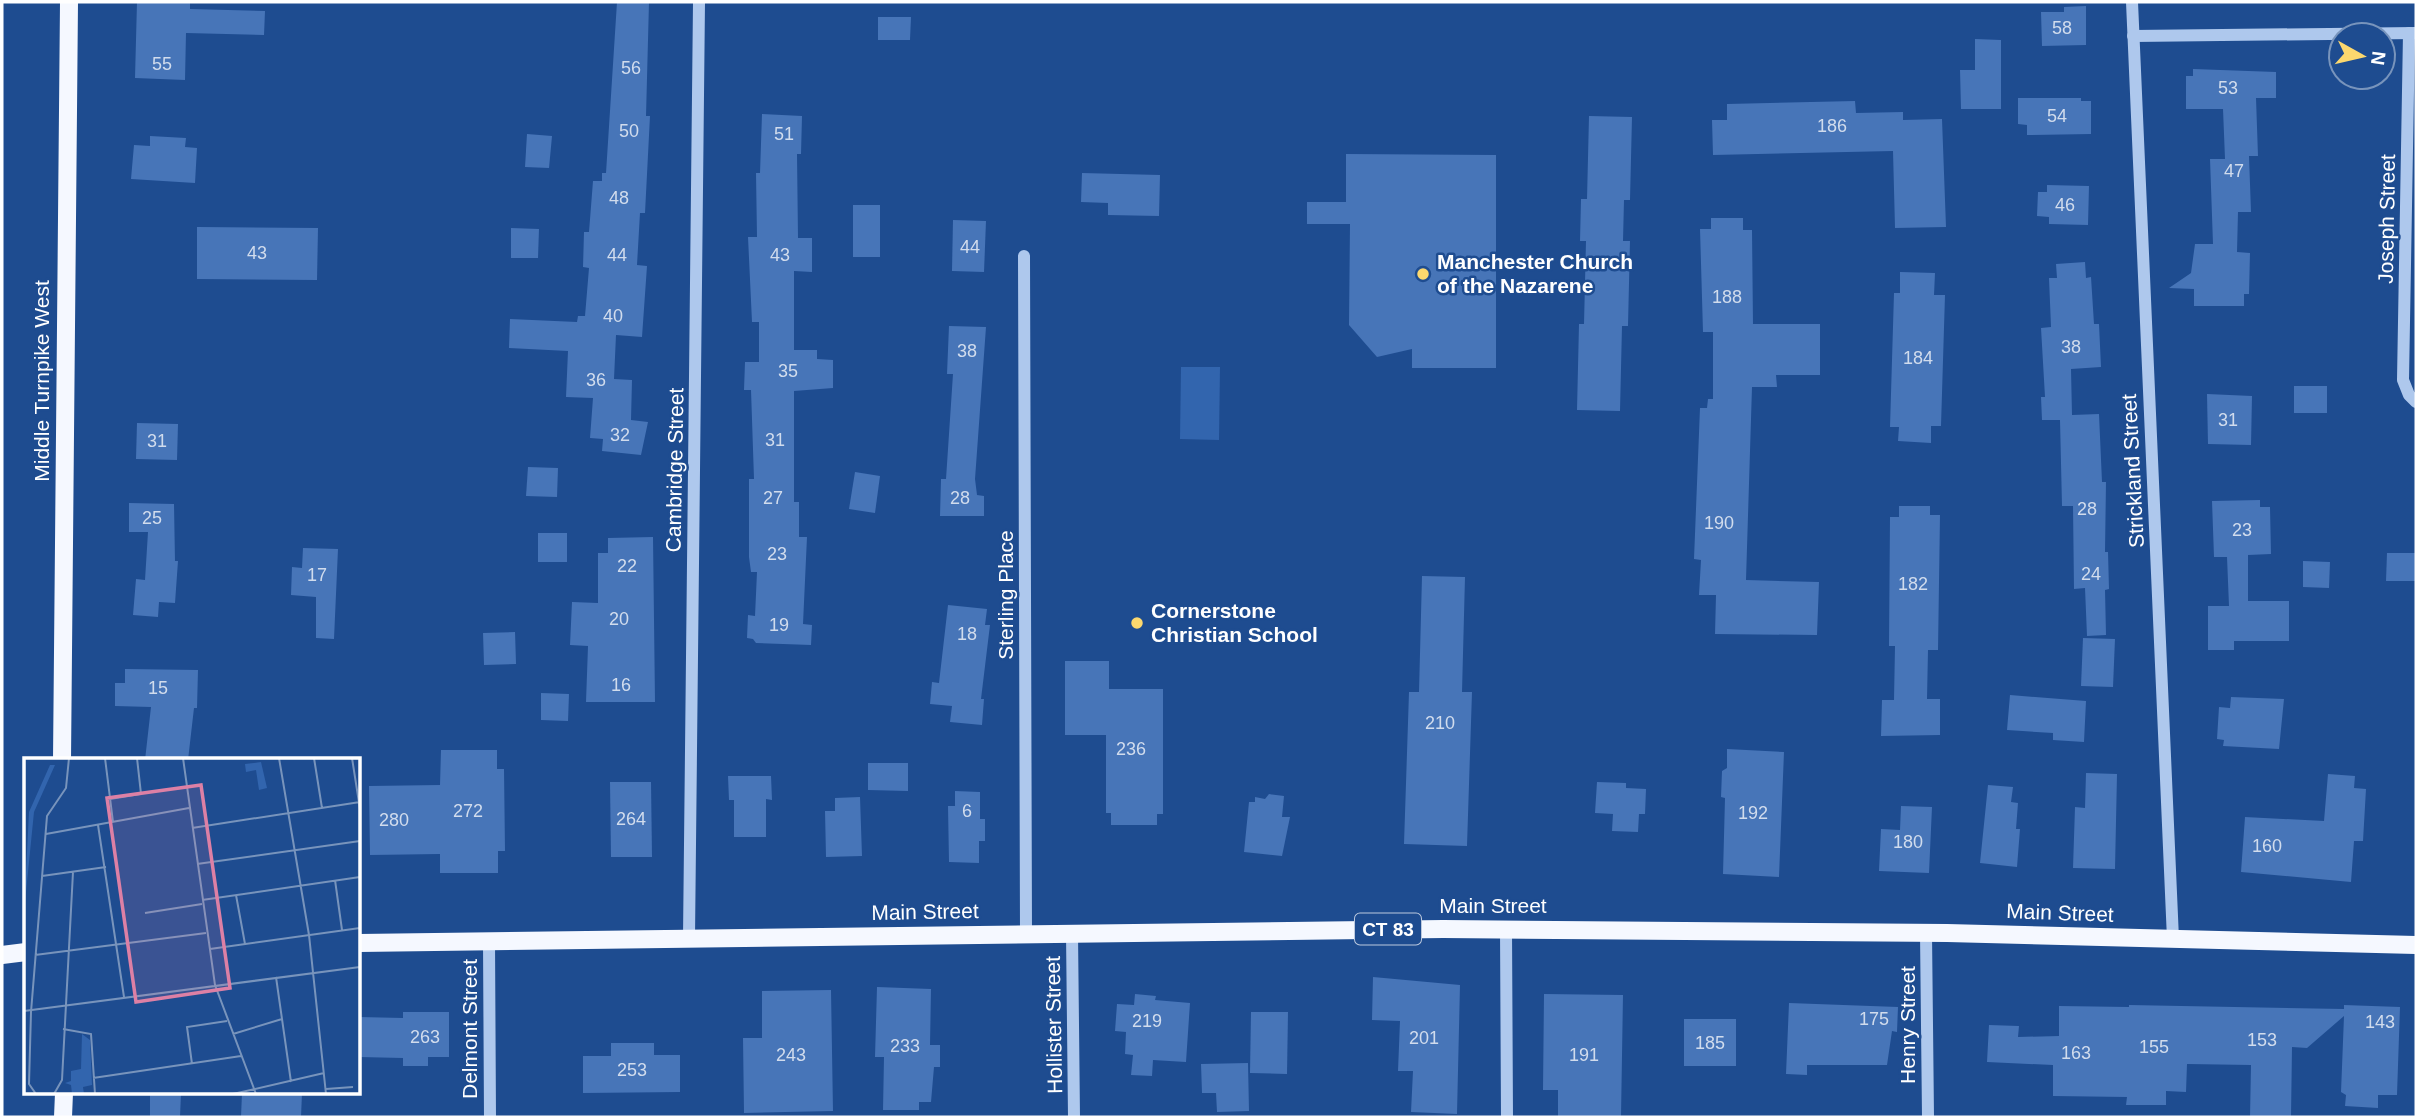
<svg xmlns="http://www.w3.org/2000/svg" width="2418" height="1119" font-family="Helvetica,sans-serif">
<style>
.green{fill:#3265ae}
.building{fill:#4775b8}
.lines{fill:none;stroke-linecap:round;stroke-linejoin:round}
.minor{stroke:#aec8ed;stroke-width:12}
.major{stroke:#f5f8ff;stroke-width:18}
.poi-dot{fill:#fcd86e;stroke:#1e4c90;stroke-width:2.5}
.labels{text-anchor:middle;stroke-width:5;stroke-linejoin:round;paint-order:stroke}
.number-label{font-size:18px;fill:#d1dced}
.shield{fill:#1e4c90;stroke:#bcc9de;stroke-width:2}
.shield-label{font-size:19px;font-weight:bold;fill:#fff}
.street-label{font-size:21px;fill:#fff;stroke:#1e4c90}
.poi-label{font-size:21px;font-weight:bold;fill:#fff;stroke:#1e4c90;text-anchor:start}
.inset-road{fill:none;stroke:#7894bc;stroke-width:2}
.view{fill:#dd80a5;fill-opacity:0.15;stroke:#dd80a5;stroke-width:3.5}
.inset-edge{fill:none;stroke:#fff;stroke-width:3.5}
</style>
<rect width="100%" height="100%" fill="#1e4c90"/>
<polygon class="green" points="1181,367 1220,367 1219,440 1180,439"/>
<g class="building">
<polygon points="137,2 190,2 190,9 265,11 264,35 186,33 185,80 135,78"/>
<polygon points="617,2 649,2 646,116 650,116 645,213 640,213 637,265 647,266 642,337 616,335 614,379 632,380 631,420 648,422 641,455 602,451 603,439 590,438 593,398 566,397 568,351 509,348 510,319 577,322 578,316 585,316 589,268 583,267 584,232 589,232 593,181 602,181 602,173 606,173"/>
<polygon points="2086,6 2086,45 2042,46 2041,12 2064,12 2064,7"/>
<polygon points="878,17 911,17 910,40 878,40"/>
<polygon points="1975,39 2001,40 2001,109 1961,109 1960,70 1975,70"/>
<polygon points="2193,69 2276,72 2276,98 2256,98 2258,156 2249,156 2251,212 2238,212 2237,252 2250,253 2249,294 2244,294 2244,306 2194,306 2194,289 2169,288 2191,273 2195,244 2213,244 2210,159 2225,159 2223,109 2186,109 2186,76 2193,76"/>
<polygon points="2018,98 2081,98 2081,101 2091,101 2091,134 2027,135 2027,125 2018,124"/>
<polygon points="1855,101 1856,113 1903,112 1903,120 1942,119 1946,227 1895,228 1893,151 1713,155 1712,120 1727,120 1727,104"/>
<polygon points="762,114 802,116 801,154 797,154 798,238 812,238 812,272 794,271 794,350 817,350 817,359 833,360 833,388 794,391 794,502 799,502 799,537 807,537 803,624 812,625 811,645 756,643 753,639 747,638 748,615 755,616 757,572 751,572 749,557 749,479 754,479 751,390 744,390 745,362 759,362 759,322 752,322 748,237 757,237 756,173 760,173"/>
<polygon points="1589,116 1632,117 1630,200 1624,200 1623,241 1630,241 1628,326 1622,326 1620,411 1577,410 1579,324 1584,324 1586,241 1580,241 1581,199 1587,199"/>
<polygon points="527,134 552,136 549,168 525,167"/>
<polygon points="150,136 186,138 185,147 197,148 195,183 131,179 134,145 150,146"/>
<polygon points="1346,154 1496,155 1496,368 1412,368 1412,349 1377,357 1349,325 1350,224 1307,224 1307,202 1346,202"/>
<polygon points="1082,173 1160,175 1159,216 1108,215 1108,203 1081,202"/>
<polygon points="2047,185 2089,186 2088,225 2049,224 2049,217 2037,216 2038,192 2047,192"/>
<rect x="853" y="205" width="27" height="52"/>
<polygon points="1711,218 1743,218 1743,230 1752,230 1753,324 1820,324 1820,375 1776,375 1777,387 1752,387 1746,580 1819,582 1817,635 1715,634 1716,595 1699,595 1701,560 1694,559 1700,408 1707,408 1708,399 1713,399 1713,332 1703,332 1700,229 1711,229"/>
<polygon points="953,220 986,221 984,272 952,271"/>
<polygon points="197,227 318,228 317,280 197,279"/>
<polygon points="511,228 539,229 538,258 511,258"/>
<polygon points="2085,262 2086,278 2091,277 2094,324 2099,324 2101,367 2071,369 2072,415 2099,414 2102,482 2106,482 2105,552 2108,552 2109,589 2105,590 2106,635 2087,636 2085,588 2074,589 2073,506 2062,506 2060,420 2042,420 2041,397 2045,397 2041,328 2051,327 2049,278 2057,278 2056,264"/>
<polygon points="1900,272 1935,273 1934,295 1945,295 1941,426 1931,426 1931,443 1898,441 1899,427 1890,427 1894,293 1900,293"/>
<polygon points="949,326 986,327 975,479 977,495 984,496 984,516 940,516 941,479 946,479 953,374 947,374"/>
<rect x="2294" y="386" width="33" height="27"/>
<polygon points="2207,394 2252,396 2251,445 2208,444"/>
<polygon points="137,423 178,424 177,460 136,459"/>
<polygon points="528,467 558,468 557,497 526,496"/>
<polygon points="855,472 880,476 875,513 849,509"/>
<polygon points="2260,500 2260,507 2270,507 2271,554 2248,555 2248,601 2289,601 2289,641 2234,641 2234,650 2208,650 2208,606 2229,606 2227,557 2214,557 2212,501"/>
<polygon points="129,503 174,504 175,561 178,561 175,603 159,602 158,617 133,615 136,579 145,580 148,532 129,532"/>
<polygon points="1899,506 1930,506 1930,515 1940,515 1938,650 1928,650 1927,699 1940,699 1940,735 1881,736 1882,700 1894,700 1895,646 1889,646 1890,517 1899,517"/>
<rect x="538" y="533" width="29" height="29"/>
<polygon points="653,537 655,702 586,702 588,646 570,645 572,602 598,603 598,553 608,553 608,538"/>
<polygon points="303,548 338,549 334,639 316,638 316,597 291,595 292,567 302,568"/>
<polygon points="2387,553 2416,553 2416,581 2386,581"/>
<polygon points="2303,561 2330,562 2329,588 2303,587"/>
<polygon points="1422,576 1465,577 1462,692 1472,692 1467,846 1404,844 1409,692 1419,692"/>
<polygon points="948,605 987,609 985,625 990,625 981,699 984,699 982,725 950,722 952,706 930,704 932,682 939,683"/>
<polygon points="515,632 516,664 484,665 483,633"/>
<polygon points="2083,638 2115,639 2113,687 2081,686"/>
<polygon points="1065,661 1109,661 1109,689 1163,689 1163,814 1157,814 1157,825 1111,825 1111,813 1106,813 1106,735 1065,735"/>
<polygon points="125,669 198,670 197,708 194,708 188,760 145,760 151,707 115,706 115,683 125,683"/>
<polygon points="541,693 569,694 568,721 541,720"/>
<polygon points="2010,695 2086,701 2084,742 2053,740 2053,733 2007,730"/>
<polygon points="2231,697 2284,699 2279,749 2223,746 2224,740 2217,739 2219,707 2230,708"/>
<polygon points="1727,749 1784,752 1779,877 1723,874 1725,798 1721,797 1722,771 1727,768"/>
<polygon points="441,750 497,750 497,769 504,769 505,851 498,851 498,873 440,873 440,854 370,855 369,786 440,785"/>
<polygon points="868,763 908,763 908,791 868,790"/>
<polygon points="2086,773 2117,774 2115,869 2073,868 2075,807 2085,808"/>
<polygon points="2328,774 2355,776 2354,788 2366,789 2363,841 2354,841 2351,882 2241,872 2245,817 2324,821"/>
<polygon points="728,776 771,776 772,800 766,799 766,837 734,837 734,800 729,800"/>
<polygon points="610,782 651,782 652,857 611,857"/>
<polygon points="1597,782 1626,783 1626,788 1646,789 1645,814 1639,814 1638,832 1612,831 1613,814 1595,813"/>
<polygon points="1988,785 2013,787 2011,802 2018,803 2016,829 2020,829 2017,867 1980,863"/>
<polygon points="955,791 980,792 980,819 985,819 985,841 979,841 979,863 949,862 948,806 955,806"/>
<polygon points="1269,794 1284,796 1282,817 1290,817 1282,856 1244,852 1249,802 1255,802 1255,797 1265,799"/>
<polygon points="860,797 862,856 826,857 825,811 835,811 835,798"/>
<polygon points="1901,806 1932,807 1929,873 1879,871 1881,829 1900,830"/>
<polygon points="1373,977 1460,985 1457,1114 1411,1112 1413,1071 1398,1071 1400,1021 1372,1020"/>
<polygon points="877,987 931,989 930,1045 940,1045 940,1067 934,1067 931,1102 919,1102 919,1110 883,1110 884,1057 875,1057"/>
<polygon points="831,990 833,1111 744,1113 743,1038 762,1038 762,991"/>
<polygon points="1135,994 1156,996 1155,1000 1190,1003 1186,1062 1153,1060 1152,1076 1131,1075 1133,1055 1125,1054 1126,1032 1115,1031 1117,1004 1134,1005"/>
<polygon points="1544,994 1623,995 1621,1117 1558,1117 1558,1090 1543,1090"/>
<polygon points="1789,1003 1898,1007 1897,1032 1892,1031 1887,1065 1807,1065 1807,1075 1786,1074"/>
<polygon points="2129,1005 2344,1009 2344,1005 2400,1007 2397,1095 2378,1095 2378,1108 2345,1106 2346,1095 2341,1092 2344,1016 2307,1048 2292,1047 2291,1117 2250,1117 2251,1065 2187,1064 2186,1092 2166,1091 2166,1105 2126,1105 2127,1097 2053,1096 2053,1065 1987,1062 1989,1025 2019,1026 2018,1037 2059,1036 2059,1006 2129,1007"/>
<polygon points="403,1012 449,1012 449,1057 428,1057 428,1066 403,1066 403,1058 359,1057 359,1017 403,1018"/>
<polygon points="1251,1012 1288,1012 1287,1074 1250,1073"/>
<rect x="1684" y="1019" width="52" height="47"/>
<polygon points="611,1043 654,1043 654,1055 680,1055 680,1092 583,1093 583,1056 611,1056"/>
<polygon points="1248,1063 1249,1111 1217,1112 1216,1093 1202,1093 1201,1064"/>
<polygon points="150,1093 181,1093 180,1117 150,1117"/>
<polygon points="242,1093 302,1093 301,1117 241,1117"/>
</g>
<g class="lines">
<g class="minor">
<polyline points="2132,2 2173,939"/>
<polyline points="2409,33 2403,380 2409,395 2416,402"/>
<polyline points="2133,36 2416,33"/>
<polyline points="1024,256 1026,933"/>
<polyline points="1506,929 1507,1117"/>
<polyline points="1072,933 1074,1117"/>
<polyline points="1926,933 1928,1117"/>
<polyline points="689,938 699,2"/>
<polyline points="489,941 490,1117"/>
</g>
<g class="major">
<polyline points="62,760 69,2"/>
<polyline points="359,943 1443,929 1947,933 2416,945"/>
<polyline points="2,955 26,952"/>
<polyline points="63,1117 64,1093"/>
</g>
</g>
<g class="poi-dot">
<circle cx="1423" cy="274" r="7"/>
<circle cx="1137" cy="623" r="7"/>
</g>
<g class="labels">
<g class="number-label">
<text x="2062" y="34">58</text>
<text x="162" y="70">55</text>
<text x="631" y="74">56</text>
<text x="2228" y="94">53</text>
<text x="2057" y="122">54</text>
<text x="1832" y="132">186</text>
<text x="629" y="137">50</text>
<text x="784" y="140">51</text>
<text x="2234" y="177">47</text>
<text x="619" y="204">48</text>
<text x="2065" y="211">46</text>
<text x="970" y="253">44</text>
<text x="257" y="259">43</text>
<text x="617" y="261">44</text>
<text x="780" y="261">43</text>
<text x="1727" y="303">188</text>
<text x="613" y="322">40</text>
<text x="2071" y="353">38</text>
<text x="967" y="357">38</text>
<text x="1918" y="364">184</text>
<text x="788" y="377">35</text>
<text x="596" y="386">36</text>
<text x="2228" y="426">31</text>
<text x="620" y="441">32</text>
<text x="775" y="446">31</text>
<text x="157" y="447">31</text>
<text x="773" y="504">27</text>
<text x="960" y="504">28</text>
<text x="2087" y="515">28</text>
<text x="152" y="524">25</text>
<text x="1719" y="529">190</text>
<text x="2242" y="536">23</text>
<text x="777" y="560">23</text>
<text x="627" y="572">22</text>
<text x="2091" y="580">24</text>
<text x="317" y="581">17</text>
<text x="1913" y="590">182</text>
<text x="619" y="625">20</text>
<text x="779" y="631">19</text>
<text x="967" y="640">18</text>
<text x="621" y="691">16</text>
<text x="158" y="694">15</text>
<text x="1440" y="729">210</text>
<text x="1131" y="755">236</text>
<text x="468" y="817">272</text>
<text x="967" y="817">6</text>
<text x="1753" y="819">192</text>
<text x="631" y="825">264</text>
<text x="394" y="826">280</text>
<text x="1908" y="848">180</text>
<text x="2267" y="852">160</text>
<text x="1874" y="1025">175</text>
<text x="1147" y="1027">219</text>
<text x="2380" y="1028">143</text>
<text x="425" y="1043">263</text>
<text x="1424" y="1044">201</text>
<text x="2262" y="1046">153</text>
<text x="1710" y="1049">185</text>
<text x="905" y="1052">233</text>
<text x="2154" y="1053">155</text>
<text x="2076" y="1059">163</text>
<text x="791" y="1061">243</text>
<text x="1584" y="1061">191</text>
<text x="632" y="1076">253</text>
</g>
<rect class="shield" x="1355" y="913.5" width="66" height="31" rx="5"/>
<g class="shield-label">
<text x="1388" y="936">CT 83</text>
</g>
<g class="street-label">
<text transform="translate(2387 219) rotate(-89)" y="7">Joseph Street</text>
<text transform="translate(42 381) rotate(-90)" y="7">Middle Turnpike West</text>
<text transform="translate(675 470) rotate(-89)" y="7">Cambridge Street</text>
<text transform="translate(2133 471) rotate(-93)" y="7">Strickland Street</text>
<text transform="translate(1006 595) rotate(-90)" y="7">Sterling Place</text>
<text x="1493" y="913">Main Street</text>
<text transform="translate(925 912) rotate(-1)" y="7">Main Street</text>
<text transform="translate(2060 913) rotate(2)" y="7">Main Street</text>
<text transform="translate(1054 1025) rotate(-91)" y="7">Hollister Street</text>
<text transform="translate(1908 1025) rotate(-90)" y="7">Henry Street</text>
<text transform="translate(470 1029) rotate(-90)" y="7">Delmont Street</text>
</g>
<g class="poi-label">
<text x="1437" y="269">Manchester Church<tspan x="1437" dy="24">of the Nazarene</tspan></text>
<text x="1151" y="618">Cornerstone<tspan x="1151" dy="24">Christian School</tspan></text>
</g>
</g>
<g transform="translate(24 758)">
<rect width="336" height="336" fill="#1e4c90"/>
<path d="M237,4L243,30L235,32L232,12L222,14L221,6ZM26,7H31L10,54L0,154L5,54ZM58,276L66,282L68,327L59,329L60,336H48L47,327L41,325L47,323V313L57,311Z" fill="#3265ae"/>
<path class="inset-road" d="M81,0L89,64M159,0L191,227L232,336M255,0L285,177L302,336M290,0L298,50M328,0L336,51M86,41L117,36L113,0M74,67L100,239M168,70L336,44M22,76L165,50M173,106L336,83M18,118L82,109M311,122L318,172M212,137L221,186M178,142L336,119M121,155L178,146M186,191L336,170M11,197L182,175M252,219L267,324M0,253L336,209M39,271L67,276L71,336M209,276L258,261M168,306L163,269L203,263M69,320L217,298M302,331L329,329M12,336L5,326L7,254L23,58L42,30L45,0M30,336L38,322L49,114M209,336L300,315"/>
<path class="view" d="M177,27L206,230L112,244L83,40Z"/>
<rect width="336" height="336" class="inset-edge"/>
</g>
<rect width="2418" height="1119" fill="none" stroke="#ffffff" stroke-width="7"/>
<g transform="translate(2362 56) rotate(98)"><circle r="33" fill="#1e4c90" stroke="#7894bc" stroke-width="2"/>
<path d="M0-5L12 26L0 18L-12 26Z" fill="#fcd86e"/>
<text y="-10" font-size="19" font-weight="bold" text-anchor="middle" fill="#ffffff">N</text>
</g>
</svg>
